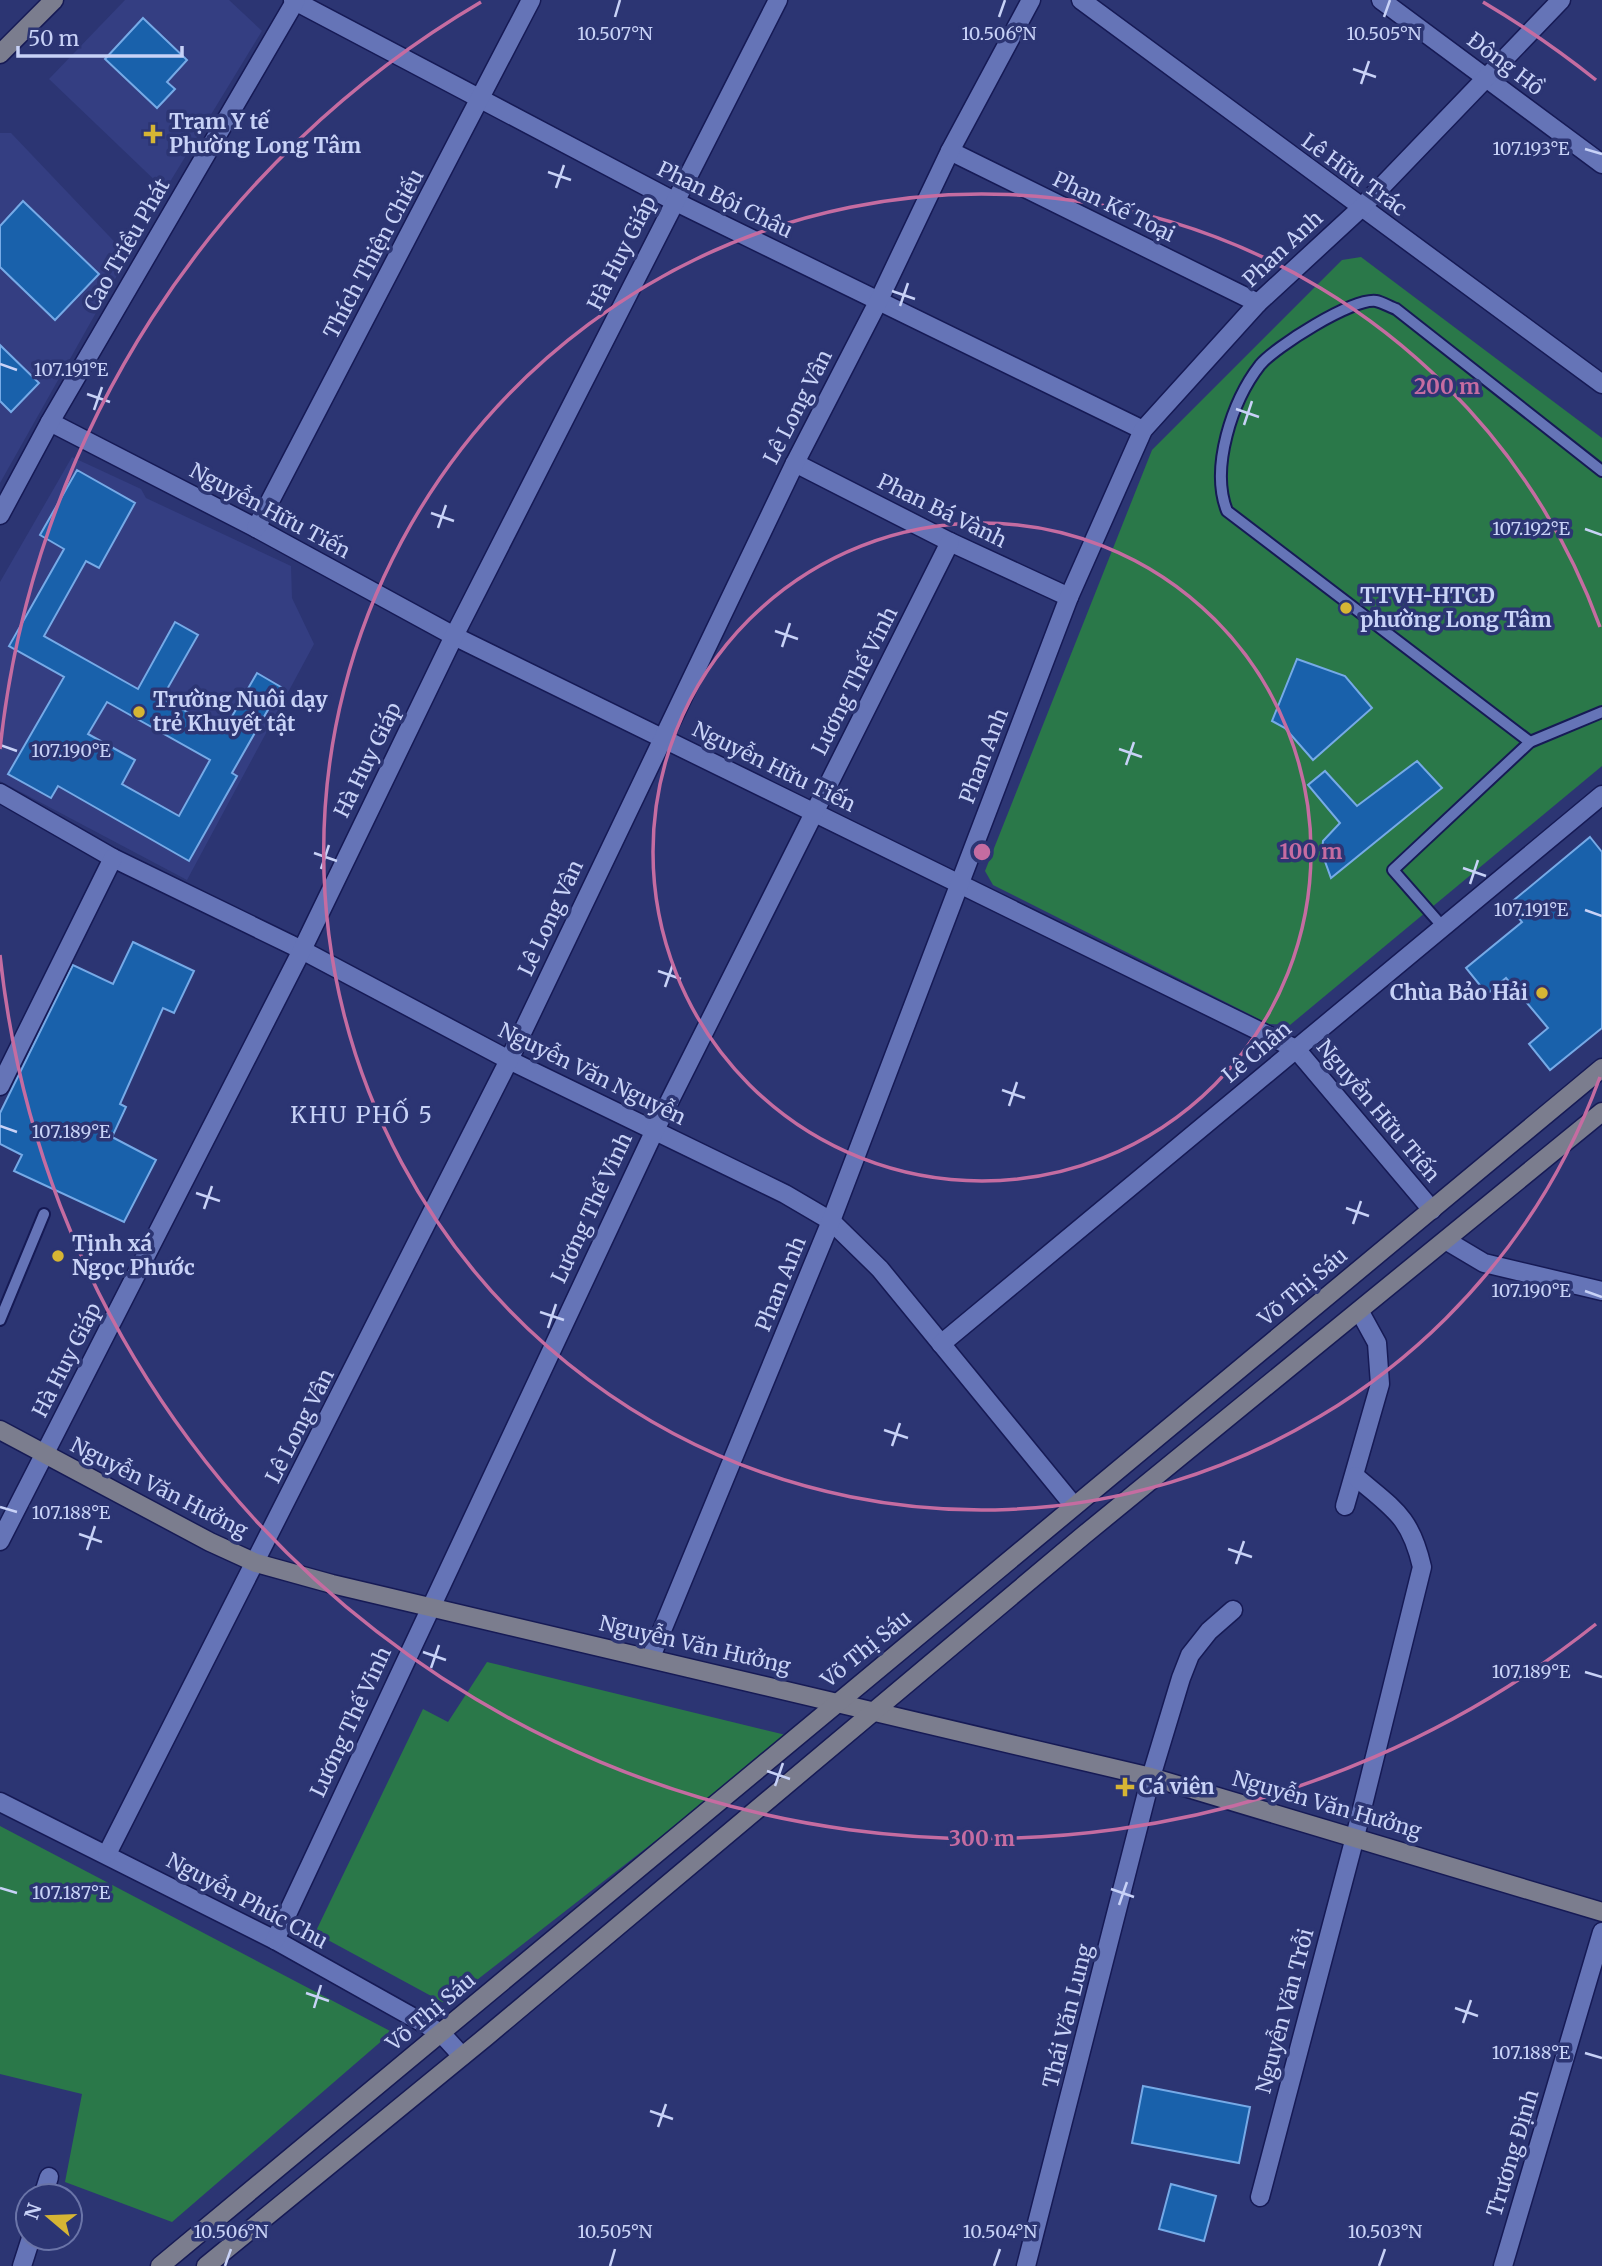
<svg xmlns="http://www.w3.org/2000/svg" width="1602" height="2266" font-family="Merriweather,serif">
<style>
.built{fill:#343e82}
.green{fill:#2a7849}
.building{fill:#1961ab;stroke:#76aae7;stroke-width:2;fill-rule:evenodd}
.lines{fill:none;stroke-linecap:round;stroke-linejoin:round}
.lane-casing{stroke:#161a55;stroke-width:14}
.street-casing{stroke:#161a55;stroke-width:21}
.secondary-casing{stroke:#161a55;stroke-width:21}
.lane{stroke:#6574b7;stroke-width:10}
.street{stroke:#6574b7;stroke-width:18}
.secondary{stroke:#7b7d8e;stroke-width:18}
.ticks{fill:none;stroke:#c8d2f7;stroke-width:2.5}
.ring{fill:none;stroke:#c56ca1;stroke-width:3.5}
.poi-dot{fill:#d6b534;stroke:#2c3573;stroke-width:2.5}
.labels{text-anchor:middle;stroke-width:7;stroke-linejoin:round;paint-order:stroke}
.street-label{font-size:21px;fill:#c8d2f7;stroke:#2c3573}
.poi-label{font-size:21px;font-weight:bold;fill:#c8d2f7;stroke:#2c3573;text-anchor:start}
.neighbourhood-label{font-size:23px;letter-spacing:2px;fill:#c8d2f7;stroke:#2c3573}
.ticks-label{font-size:18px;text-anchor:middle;fill:#c8d2f7;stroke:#2c3573;stroke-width:7;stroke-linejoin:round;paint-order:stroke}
.centre{fill:#c56ca1;stroke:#2c3573;stroke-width:3.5}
.ring-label{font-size:21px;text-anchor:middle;font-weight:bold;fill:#c56ca1;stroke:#2c3573;stroke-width:7;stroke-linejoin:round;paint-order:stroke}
</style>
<rect width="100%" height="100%" fill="#2c3573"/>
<g class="built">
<polygon points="125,0 229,0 262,31 165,190 49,79"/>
<polygon points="0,133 11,133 128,256 0,483"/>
<polygon points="72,457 141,489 146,498 291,566 292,598 314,644 187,880 0,781 0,582"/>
</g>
<g class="green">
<polygon points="1361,257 1602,438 1602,766 1290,1025 1269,1024 993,885 985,871 1152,450 1342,260"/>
<polygon points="487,1662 790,1736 446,2004 315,1933 423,1709 448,1722"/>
<polygon points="0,1826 392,2032 172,2222 65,2182 82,2094 0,2074"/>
</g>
<g class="building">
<polygon points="143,18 187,60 167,82 175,89 157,108 105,59"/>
<polygon points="23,201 99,274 55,320 0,267 0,226"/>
<polygon points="0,345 39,383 11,412 0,401"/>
<path d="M77,470L135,503L99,568L86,561L44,636L138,689L175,622L198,635L162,698L223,732L257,673L281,687L232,773L237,776L189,861L58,786L51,798L8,774L64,677L9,646L64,549L40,535ZM107,702L210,760L179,816L122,784L135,760L88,734Z"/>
<polygon points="1297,659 1345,676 1372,708 1313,760 1285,728 1272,721"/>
<polygon points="1417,761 1442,788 1331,878 1322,853 1323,841 1340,823 1308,785 1325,771 1357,806"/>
<polygon points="1590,837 1602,852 1602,1028 1550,1070 1529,1044 1548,1028 1506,978 1487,994 1466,968 1522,922 1508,905"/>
<polygon points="133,942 194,971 174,1013 163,1008 120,1104 126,1107 112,1137 156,1160 124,1222 14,1171 22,1155 0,1144 0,1113 73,965 113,984"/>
<polygon points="1143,2086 1250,2107 1239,2163 1132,2143"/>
<polygon points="1171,2184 1216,2196 1204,2241 1159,2229"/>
</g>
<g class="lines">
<defs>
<g id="lane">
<path d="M1530,742L1227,511C1210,468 1232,401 1260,365C1275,347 1352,298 1376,301C1382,302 1390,307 1396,309L1602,471"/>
<polyline points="1443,927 1393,870 1530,742 1602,712"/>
<polyline points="0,1320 44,1214"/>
</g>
<g id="street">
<polyline points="293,0 674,201 1143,430"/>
<polyline points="1081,0 1602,384"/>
<polyline points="1381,0 1602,164"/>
<polyline points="950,151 1258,303"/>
<polyline points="50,422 256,528 454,636 1296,1049 1432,1210"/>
<polyline points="795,463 950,542 1069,597"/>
<polyline points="0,515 50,422 296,0"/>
<polyline points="256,528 531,0"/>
<polyline points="0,793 113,858 302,950 509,1060 785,1194 831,1221 880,1269 1074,1506"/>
<polyline points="0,1086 113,858"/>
<polyline points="1447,1241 1484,1263 1602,1291"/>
<polyline points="941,1344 1602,795"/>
<polyline points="1345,1506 1380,1384 1377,1343 1360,1312"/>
<polyline points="0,1541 302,950 454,636 778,0"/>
<polyline points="651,1657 831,1221 1069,597 1143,430 1258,303 1361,208 1561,0"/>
<polyline points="0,1802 275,1940 441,2033 462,2056"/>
<polyline points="107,1854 509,1060 795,463 879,300 950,151 1031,0"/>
<polyline points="275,1940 654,1132 950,542"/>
<polyline points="43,2196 49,2177"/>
<path d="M1260,2197L1355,1837L1422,1567C1410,1515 1393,1509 1355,1476"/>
<polyline points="22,2266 31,2238"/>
<polyline points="1026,2266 1151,1777 1181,1678 1190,1655 1209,1631 1233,1610"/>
<polyline points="1503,2266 1602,1932"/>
</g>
<g id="secondary">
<polyline points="0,54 54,0"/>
<polyline points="0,1430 210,1542 256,1563 332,1584 1151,1777 1602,1912"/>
<polyline points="160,2266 1602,1068"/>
<polyline points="206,2266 487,2036 1084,1535 1602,1112"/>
</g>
</defs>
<use href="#lane" class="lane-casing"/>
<use href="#street" class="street-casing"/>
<use href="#secondary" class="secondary-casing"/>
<use href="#lane" class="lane"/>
<use href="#street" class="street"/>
<use href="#secondary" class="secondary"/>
</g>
<path class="ticks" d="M615,17L620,0M999,17L1005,0M1384,17L1390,0M1353,69L1376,77M1361,84L1369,61M1585,149L1602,154M548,172L571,180M556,188L564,165M892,291L915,299M900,306L908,283M0,364L17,370M87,394L110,402M1236,409L1259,417M94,410L102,387M1244,425L1252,401M431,513L454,521M438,528L446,505M1585,529L1602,535M775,631L798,639M782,647L790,623M0,745L17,751M1119,749L1142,757M1126,765L1134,742M314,853L337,861M1463,868L1486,876M321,869L329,845M1470,884L1478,860M1585,910L1602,916M658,971L681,979M665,987L673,964M1002,1090L1025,1098M1009,1106L1017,1082M0,1126L17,1132M196,1193L220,1201M1346,1208L1369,1216M204,1209L212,1186M1353,1224L1361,1201M1585,1291L1602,1297M540,1312L564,1320M548,1328L556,1304M884,1430L908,1438M892,1446L900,1423M0,1507L17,1512M79,1534L102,1542M1228,1549L1252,1557M87,1550L95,1526M1236,1564L1244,1541M423,1652L446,1660M431,1668L439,1645M1585,1672L1602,1677M767,1771L790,1779M775,1786L783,1763M0,1888L17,1893M1111,1889L1134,1897M1119,1905L1127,1882M306,1993L329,2001M314,2008L321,1985M1455,2008L1478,2016M1463,2023L1471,2000M1585,2053L1602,2058M650,2111L673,2119M658,2127L666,2104M225,2266L231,2249M610,2266L615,2249M994,2266L1000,2249M1379,2266L1385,2249"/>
<g class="ring">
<circle cx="982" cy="852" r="329"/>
<path d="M1600 1077A658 658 0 1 1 1600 627"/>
<path d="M1596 1624A987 987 0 0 1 0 955M0 749A987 987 0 0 1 481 2M1483 2A987 987 0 0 1 1596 80"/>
</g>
<g class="poi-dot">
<path d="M149.5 123.5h7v7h7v7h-7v7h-7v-7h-7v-7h7z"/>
<circle cx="1346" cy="608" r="7"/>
<circle cx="139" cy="712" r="7"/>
<circle cx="1542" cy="993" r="7"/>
<circle cx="58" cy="1256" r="7"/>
<path d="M1121.5 1776.5h7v7h7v7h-7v7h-7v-7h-7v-7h7z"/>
</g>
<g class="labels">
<g class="street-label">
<text transform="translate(1505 64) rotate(37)" y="7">Đông Hồ</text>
<text transform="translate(1354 175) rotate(36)" y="7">Lê Hữu Trác</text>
<text transform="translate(725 200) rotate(26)" y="7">Phan Bội Châu</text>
<text transform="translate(1114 207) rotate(26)" y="7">Phan Kế Toại</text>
<text transform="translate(127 245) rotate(-60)" y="7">Cao Triều Phát</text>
<text transform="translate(1283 249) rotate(-43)" y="7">Phan Anh</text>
<text transform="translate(622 253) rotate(-63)" y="7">Hà Huy Giáp</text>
<text transform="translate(374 254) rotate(-62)" y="7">Thích Thiện Chiếu</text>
<text transform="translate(798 407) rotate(-63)" y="7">Lê Long Vân</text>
<text transform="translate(270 511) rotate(28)" y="7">Nguyễn Hữu Tiến</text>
<text transform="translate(942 511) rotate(26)" y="7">Phan Bá Vành</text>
<text transform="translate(855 681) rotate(-63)" y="7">Lương Thế Vinh</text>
<text transform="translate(984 756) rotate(-69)" y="7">Phan Anh</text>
<text transform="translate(368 760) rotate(-64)" y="7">Hà Huy Giáp</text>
<text transform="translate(774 767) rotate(26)" y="7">Nguyễn Hữu Tiến</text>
<text transform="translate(551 918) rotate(-65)" y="7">Lê Long Vân</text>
<text transform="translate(1257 1052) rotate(-40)" y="7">Lê Chân</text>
<text transform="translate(592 1074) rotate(26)" y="7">Nguyễn Văn Nguyễn</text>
<text transform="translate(1378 1111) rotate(50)" y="7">Nguyễn Hữu Tiến</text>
<text transform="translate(592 1208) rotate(-65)" y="7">Lương Thế Vinh</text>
<text transform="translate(781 1284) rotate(-68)" y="7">Phan Anh</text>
<text transform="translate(1303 1287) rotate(-40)" y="7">Võ Thị Sáu</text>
<text transform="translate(67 1360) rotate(-63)" y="7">Hà Huy Giáp</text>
<text transform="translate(300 1426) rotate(-63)" y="7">Lê Long Vân</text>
<text transform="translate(159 1488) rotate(27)" y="7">Nguyễn Văn Hưởng</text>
<text transform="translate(695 1645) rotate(13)" y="7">Nguyễn Văn Hưởng</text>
<text transform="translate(866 1649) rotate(-39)" y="7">Võ Thị Sáu</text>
<text transform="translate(351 1722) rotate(-65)" y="7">Lương Thế Vinh</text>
<text transform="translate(1327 1805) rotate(16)" y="7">Nguyễn Văn Hưởng</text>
<text transform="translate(247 1901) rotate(28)" y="7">Nguyễn Phúc Chu</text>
<text transform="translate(1285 2011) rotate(-75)" y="7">Nguyễn Văn Trỗi</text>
<text transform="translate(431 2012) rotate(-40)" y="7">Võ Thị Sáu</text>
<text transform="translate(1068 2016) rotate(-76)" y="7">Thái Văn Lung</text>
<text transform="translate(1513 2153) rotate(-73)" y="7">Trương Định</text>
</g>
<g class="poi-label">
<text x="169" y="129">Trạm Y tế<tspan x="169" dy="24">Phường Long Tâm</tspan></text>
<text x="1360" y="603">TTVH-HTCĐ<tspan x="1360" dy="24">phường Long Tâm</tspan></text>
<text x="153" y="707">Trường Nuôi dạy<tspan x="153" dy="24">trẻ Khuyết tật</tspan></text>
<text x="1528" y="1000" text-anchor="end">Chùa Bảo Hải</text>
<text x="72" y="1251">Tịnh xá<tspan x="72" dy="24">Ngọc Phước</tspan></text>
<text x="1139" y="1794">Cá viên</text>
</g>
<g class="neighbourhood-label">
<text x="362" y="1123">KHU PHỐ 5</text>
</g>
</g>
<g class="ticks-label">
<text x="615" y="40">10.507°N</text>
<text x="999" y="40">10.506°N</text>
<text x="1384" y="40">10.505°N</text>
<text x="1531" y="155">107.193°E</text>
<text x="71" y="376">107.191°E</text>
<text x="1531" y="535">107.192°E</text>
<text x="71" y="757">107.190°E</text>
<text x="1531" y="916">107.191°E</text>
<text x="71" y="1138">107.189°E</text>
<text x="1531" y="1297">107.190°E</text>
<text x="71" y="1519">107.188°E</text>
<text x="1531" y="1678">107.189°E</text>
<text x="71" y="1899">107.187°E</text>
<text x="1531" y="2059">107.188°E</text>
<text x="231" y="2238">10.506°N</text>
<text x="615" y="2238">10.505°N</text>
<text x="1000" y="2238">10.504°N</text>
<text x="1385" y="2238">10.503°N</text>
</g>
<circle cx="982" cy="852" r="10" class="centre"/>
<g class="ring-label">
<text x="1447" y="394">200 m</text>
<text x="1311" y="859">100 m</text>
<text x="982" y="1846">300 m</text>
</g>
<g transform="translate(49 2217) rotate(289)"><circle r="33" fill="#2c3573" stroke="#6a74a8" stroke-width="2"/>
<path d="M0-5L12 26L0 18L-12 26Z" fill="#d6b534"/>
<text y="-10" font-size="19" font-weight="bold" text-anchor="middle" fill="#c8d2f7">N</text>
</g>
<path d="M18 46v10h164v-10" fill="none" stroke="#c8d2f7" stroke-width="3.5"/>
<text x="28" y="46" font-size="21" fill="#c8d2f7" stroke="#2c3573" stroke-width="5" paint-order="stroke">50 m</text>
</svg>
